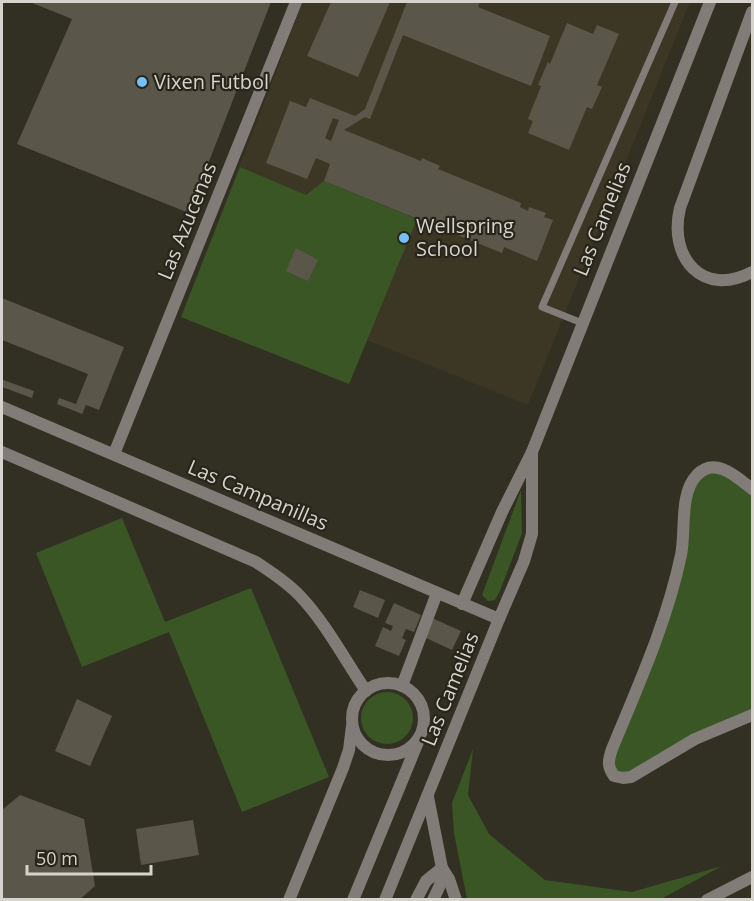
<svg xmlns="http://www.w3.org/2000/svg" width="754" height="901" font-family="'Open Sans',sans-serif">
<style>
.built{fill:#3c3725}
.green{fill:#3a5625}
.building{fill:#5a574a;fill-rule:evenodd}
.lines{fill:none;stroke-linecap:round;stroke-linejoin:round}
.service{stroke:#817c78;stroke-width:7}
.minor{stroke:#817c78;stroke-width:12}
.tertiary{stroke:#817c78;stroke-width:12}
.poi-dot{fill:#77bff7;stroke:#28251a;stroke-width:2}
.labels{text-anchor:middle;stroke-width:4.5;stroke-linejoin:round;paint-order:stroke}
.poi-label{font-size:20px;fill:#d5d3cc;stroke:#28251a;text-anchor:start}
.street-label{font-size:20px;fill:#d5d3cc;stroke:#28251a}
</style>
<rect width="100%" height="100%" fill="#322f23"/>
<polygon class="built" points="303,2 690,2 528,405 367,340 349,384 181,317"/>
<g class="green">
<polygon points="240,167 306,195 324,181 417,219 349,384 181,317"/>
<polygon points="712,467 752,488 752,716 658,762 614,776 612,749 669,603 686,496"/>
<polygon points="521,490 522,533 500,591 495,600 488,601 482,595"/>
<polygon points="122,518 165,622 251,588 329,777 242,812 169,632 82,667 36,553"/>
<circle cx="387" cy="718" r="26"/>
<polygon points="473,749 468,795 489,834 545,880 632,892 722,866 661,899 467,899 454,833 452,803"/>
</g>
<g class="building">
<polygon points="30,2 271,2 189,213 17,144 72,19"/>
<polygon points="331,2 390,2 358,77 307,56"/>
<path d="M407,2H480L478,7L550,36L531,86L403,35L370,119L365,117L344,130L421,161L422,158L440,166L438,169L521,203L520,207L528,211L529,207L546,213L544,217L553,220L537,261L504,247L502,253L324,181L330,164L316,158L307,179L266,163L290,101L306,107L310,98L355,116L365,109ZM333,118L339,120L331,141L325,138Z"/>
<polygon points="567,23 593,34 597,25 619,34 597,85 602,87 592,109 587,107 569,150 528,133 533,121 528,119 541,86 538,85 548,62 550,64"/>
<polygon points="296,248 318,260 308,281 286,271"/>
<polygon points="2,298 124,347 99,410 86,405 82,414 57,404 59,398 76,404 88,374 2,340"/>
<polygon points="3,380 34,391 32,398 2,387"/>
<polygon points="360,590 385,600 378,618 353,607"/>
<polygon points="394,603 421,615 414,632 406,629 402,638 406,640 399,656 375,646 383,627 391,631 393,626 385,623"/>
<polygon points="432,618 461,631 452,650 424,637"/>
<polygon points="77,699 112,716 90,766 55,751"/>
<polygon points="20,795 84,819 95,886 79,900 2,900 2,810"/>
<polygon points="193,820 199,855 141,865 136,829"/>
</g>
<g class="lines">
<polyline class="service" points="582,323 542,307 675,2"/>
<g class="minor">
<path d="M752,12L680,208C668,258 703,298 752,272"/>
<path d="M2,452L256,562C271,572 287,582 300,596C325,622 345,660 366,691"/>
<polyline points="114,454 296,2"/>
<path d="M752,489C737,477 715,456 697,475C679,493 686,531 681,555C667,622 638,686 612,749C608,761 607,766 614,776L623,778L631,777L695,739L752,715"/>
<circle cx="388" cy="719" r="36"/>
<polyline points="402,686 437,593"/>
<polyline points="428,797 442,868 440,885 433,900"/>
<polyline points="289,900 343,768 349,750 352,726"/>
<polyline points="353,900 418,742"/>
<polyline points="385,900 499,619"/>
<polyline points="416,900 426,881 442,868 449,879 456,900"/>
<polyline points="707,900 752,877"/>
</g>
<g class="tertiary">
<polyline points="2,407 499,619 524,561 532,534 532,452"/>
<polyline points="462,604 502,512 532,452 710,2"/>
</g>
</g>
<g class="poi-dot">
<circle cx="142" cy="82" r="6"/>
<circle cx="404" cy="238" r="6"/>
</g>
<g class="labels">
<g class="poi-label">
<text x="154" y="89">Vixen Futbol</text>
<text x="416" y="233">Wellspring<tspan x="416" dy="23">School</tspan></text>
</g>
<g class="street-label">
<text transform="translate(602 219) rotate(-68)" y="7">Las Camelias</text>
<text transform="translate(187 221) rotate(-68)" y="7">Las Azucenas</text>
<text transform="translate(258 495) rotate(23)" y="7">Las Campanillas</text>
<text transform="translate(450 689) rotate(-68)" y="7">Las Camelias</text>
</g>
</g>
<rect width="754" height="901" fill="none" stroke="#d5d3cc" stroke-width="6"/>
<path d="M27 865v9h124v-9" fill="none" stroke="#d5d3cc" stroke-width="3"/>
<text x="36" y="865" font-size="18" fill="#d5d3cc" stroke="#28251a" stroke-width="4.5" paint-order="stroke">50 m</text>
</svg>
